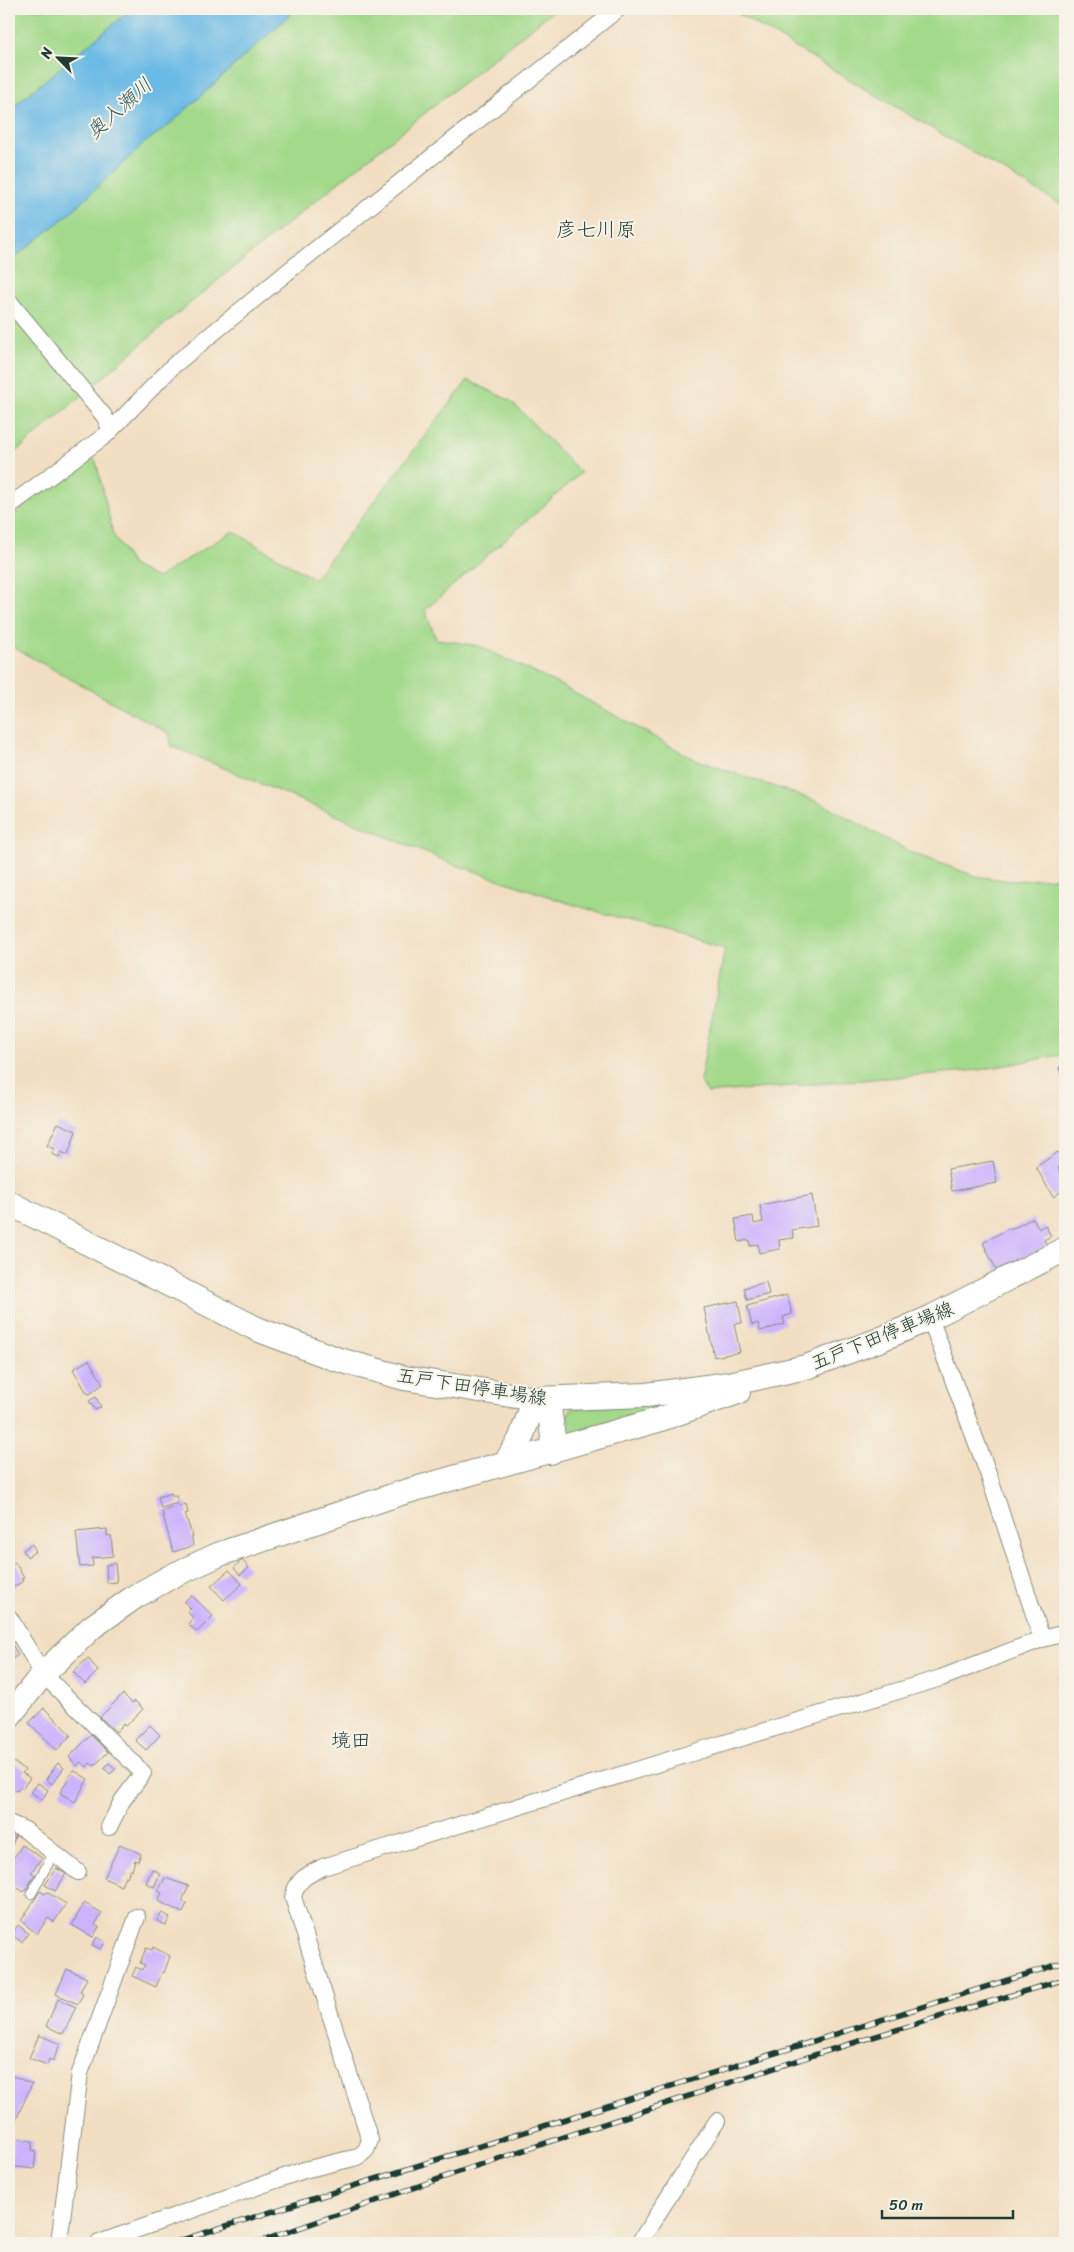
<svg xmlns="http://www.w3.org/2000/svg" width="1074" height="2252" font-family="Sriracha,'Klee One',sans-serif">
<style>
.green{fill:#a2d98a;stroke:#608b5f}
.water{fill:#6bbae6;stroke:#457c8d}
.building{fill:#cbb3fe}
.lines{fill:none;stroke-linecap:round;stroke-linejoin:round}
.lane-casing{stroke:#888e7c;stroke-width:11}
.street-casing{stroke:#888e7c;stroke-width:18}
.secondary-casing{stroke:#888e7c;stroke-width:26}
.lane{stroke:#fff;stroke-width:9}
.street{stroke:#fff;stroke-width:16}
.secondary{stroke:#fff;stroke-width:24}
.rail-casing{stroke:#1f3d34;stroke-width:5.5}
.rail{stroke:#f7f3e8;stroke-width:4;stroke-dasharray:11;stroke-linecap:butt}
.labels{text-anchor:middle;stroke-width:4;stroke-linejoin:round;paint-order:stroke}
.street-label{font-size:19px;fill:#1f3d34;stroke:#f7f3e8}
.water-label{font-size:20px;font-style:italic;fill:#325c60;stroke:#f7f3e8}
.neighbourhood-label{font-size:20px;fill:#1f3d34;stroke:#f7f3e8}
</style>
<rect width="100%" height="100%" fill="#f7f3e8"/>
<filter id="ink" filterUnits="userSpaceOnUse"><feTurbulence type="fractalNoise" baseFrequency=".02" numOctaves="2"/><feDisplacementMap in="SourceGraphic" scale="10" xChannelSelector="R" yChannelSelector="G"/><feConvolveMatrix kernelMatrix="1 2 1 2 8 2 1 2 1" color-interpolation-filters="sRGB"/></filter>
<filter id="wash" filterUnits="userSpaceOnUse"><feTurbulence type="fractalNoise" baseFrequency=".0096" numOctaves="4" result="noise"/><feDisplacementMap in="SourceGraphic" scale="20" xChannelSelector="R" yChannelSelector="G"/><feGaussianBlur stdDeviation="1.12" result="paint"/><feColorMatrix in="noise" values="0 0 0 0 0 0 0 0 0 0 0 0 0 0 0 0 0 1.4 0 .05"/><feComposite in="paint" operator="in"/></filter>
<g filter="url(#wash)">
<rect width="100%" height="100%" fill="#f2dfc3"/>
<g class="green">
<polygon points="9,9 132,9 9,110"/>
<polygon points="296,9 555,9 298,215 172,318 9,458 9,262 70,213 144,143 169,125"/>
<polygon points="730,9 1065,9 1065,207"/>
<polygon points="468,380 511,401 581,473 425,610 436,639 479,646 558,684 696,760 819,802 912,853 975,876 1011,881 1065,877 1065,1054 980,1070 708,1093 700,1081 725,948 571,904 450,863 171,746 170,734 9,645 9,522 17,512 90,455 96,461 113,534 132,565 157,578 233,531 314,579"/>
<polygon points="656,1405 656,1414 573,1438 567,1432 567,1415 572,1408"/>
</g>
<polygon class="water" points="132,9 296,9 169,125 144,143 70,213 9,262 9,110"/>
<g id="blocks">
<g class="building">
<polygon points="1065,1066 1065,1086 1059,1068"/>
<polygon points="58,1123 76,1131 68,1155 61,1152 59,1157 52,1154 55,1149 47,1146"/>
<polygon points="1058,1152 1065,1163 1058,1168 1065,1179 1065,1189 1053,1197 1036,1167"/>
<polygon points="993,1161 997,1183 952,1191 948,1169"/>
<polygon points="812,1195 817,1226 792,1230 794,1238 779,1240 780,1249 759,1253 758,1244 750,1246 749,1240 739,1242 735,1219 753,1216 754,1224 763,1222 760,1205"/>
<polygon points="1033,1218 1039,1229 1045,1225 1051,1236 1044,1240 1047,1245 997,1271 983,1243 1009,1228 1010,1230"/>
<polygon points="766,1282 769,1294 747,1300 744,1288"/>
<polygon points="787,1295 792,1314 783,1317 785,1324 760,1331 758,1323 752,1325 747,1306"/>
<polygon points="738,1301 742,1323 734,1324 740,1352 714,1357 704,1308"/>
<polygon points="89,1360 103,1384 90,1394 87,1393 73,1369"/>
<polygon points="96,1397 101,1407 95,1410 89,1401"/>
<polygon points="172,1493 172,1496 176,1495 178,1503 161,1508 158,1497"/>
<polygon points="186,1504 188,1513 185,1514 191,1532 193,1546 173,1552 162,1511"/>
<polygon points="107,1529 107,1536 111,1535 113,1556 92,1558 93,1566 80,1567 76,1532"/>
<polygon points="32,1544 36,1551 27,1557 23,1550"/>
<polygon points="242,1560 249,1568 240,1575 234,1568"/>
<polygon points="11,1561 12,1564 15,1562 24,1578 21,1579 23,1581 9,1590 9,1563"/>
<polygon points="115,1563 117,1582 107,1583 106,1565"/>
<polygon points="229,1570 242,1584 224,1600 211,1586"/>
<polygon points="191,1595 213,1616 197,1632 188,1624 193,1618 188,1612 191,1609 184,1602"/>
<polygon points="9,1639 18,1655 9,1661"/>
<polygon points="88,1658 98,1671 85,1684 73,1672"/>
<polygon points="123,1694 132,1703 135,1701 143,1709 126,1726 124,1724 116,1732 100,1717"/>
<polygon points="44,1708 71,1735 57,1750 29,1723"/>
<polygon points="150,1725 160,1735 146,1750 135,1740"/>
<polygon points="91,1735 108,1752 94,1766 90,1763 87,1767 81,1762 77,1766 69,1757"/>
<polygon points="9,1759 25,1770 22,1773 30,1778 22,1789 20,1787 17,1791 9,1786"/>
<polygon points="58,1763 64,1768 52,1784 46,1779"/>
<polygon points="109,1763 116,1769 110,1774 104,1768"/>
<polygon points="73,1770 88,1779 75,1802 60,1793"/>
<polygon points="38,1783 48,1790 42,1800 31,1792"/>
<polygon points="9,1831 16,1835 9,1852"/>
<polygon points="120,1844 141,1854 138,1861 135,1860 132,1871 130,1870 127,1877 125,1876 121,1886 104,1878"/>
<polygon points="22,1845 42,1858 31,1872 35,1875 24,1892 10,1883 13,1880 9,1878 9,1865"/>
<polygon points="56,1868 66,1874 55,1891 45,1885"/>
<polygon points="152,1869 160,1873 154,1887 146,1883"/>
<polygon points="165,1878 189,1886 182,1901 187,1903 183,1913 158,1901 162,1893 158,1891"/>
<polygon points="40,1891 45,1894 47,1892 66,1904 54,1922 48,1918 37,1934 21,1921"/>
<polygon points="84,1903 102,1913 95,1925 99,1927 93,1937 72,1925"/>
<polygon points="161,1913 170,1917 166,1925 157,1921"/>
<polygon points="18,1925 28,1933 22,1942 11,1935"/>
<polygon points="97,1937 105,1942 101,1949 92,1945"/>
<polygon points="153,1947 170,1956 164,1973 162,1972 156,1987 132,1976 136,1967 142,1970 145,1965 140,1963 146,1948 152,1950"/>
<polygon points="67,1969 87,1978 80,1992 83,1994 78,2004 56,1994"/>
<polygon points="58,1999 76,2007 63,2034 46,2026"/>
<polygon points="39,2035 60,2044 53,2061 49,2059 47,2065 29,2058"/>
<polygon points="13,2076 32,2084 16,2120 9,2116 9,2085"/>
<polygon points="14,2138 33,2141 32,2150 36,2151 34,2169 10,2166"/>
</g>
</g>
</g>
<g filter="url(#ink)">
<use href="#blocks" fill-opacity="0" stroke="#888e7c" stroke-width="1"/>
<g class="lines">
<defs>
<polyline id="lane" points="31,1894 54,1853"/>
<g id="street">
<polyline points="9,301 104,416 111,430"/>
<polyline points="9,506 106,435 174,365 291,269 618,9"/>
<polyline points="930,1318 988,1473 1042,1639"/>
<polyline points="9,1617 43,1674 143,1773 122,1801 109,1827"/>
<polyline points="9,1823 25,1830 78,1872"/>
<polyline points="59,2243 80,2073 137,1917"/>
<path d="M99,2243L304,2170L358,2157L366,2150L370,2140L293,1897C297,1879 307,1875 323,1867L695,1752L941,1678L1042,1639L1065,1633"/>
<polyline points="639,2243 717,2121"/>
</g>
<g id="secondary">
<polyline points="9,1203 257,1329 336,1359 404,1378 535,1399 646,1395 729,1384 806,1367 879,1340 930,1318 1065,1249"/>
<polyline points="548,1399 553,1437 551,1452"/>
<polyline points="506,1462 520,1440 535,1399"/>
<polyline points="9,1716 43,1674 92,1627 136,1596 172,1576 220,1554 401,1493 658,1420 738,1392"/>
</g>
</defs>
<use href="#lane" class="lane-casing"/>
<use href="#street" class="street-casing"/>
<use href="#secondary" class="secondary-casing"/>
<use href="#lane" class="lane"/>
<use href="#street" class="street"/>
<use href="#secondary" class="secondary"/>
<defs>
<g id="rail">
<polyline points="172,2243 1065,1962"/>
<polyline points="256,2243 473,2167 820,2053 1065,1979"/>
</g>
</defs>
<use href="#rail" class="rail-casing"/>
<use href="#rail" class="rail"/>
</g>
</g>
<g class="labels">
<g class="street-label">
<text transform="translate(882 1335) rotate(-22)" y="7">五戸下田停車場線</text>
<text transform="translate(472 1386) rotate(9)" y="7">五戸下田停車場線</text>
</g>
<g class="water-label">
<text transform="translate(119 108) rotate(-42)" y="7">奥入瀬川</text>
</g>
<g class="neighbourhood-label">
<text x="596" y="236">彦七川原</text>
<text x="351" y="1747">境田</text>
</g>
</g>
<rect width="1074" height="2252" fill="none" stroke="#f7f3e8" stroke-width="30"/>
<g transform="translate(58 58) rotate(294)" stroke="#f7f3e8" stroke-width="4" paint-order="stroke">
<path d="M0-4L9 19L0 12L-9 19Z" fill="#1f3d34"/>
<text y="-8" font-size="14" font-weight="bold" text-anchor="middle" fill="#1f3d34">N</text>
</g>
<path d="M882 2210v8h131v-8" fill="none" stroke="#1f3d34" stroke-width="2.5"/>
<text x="889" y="2210" font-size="15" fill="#1f3d34" stroke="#f7f3e8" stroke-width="4" paint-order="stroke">50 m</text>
</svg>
